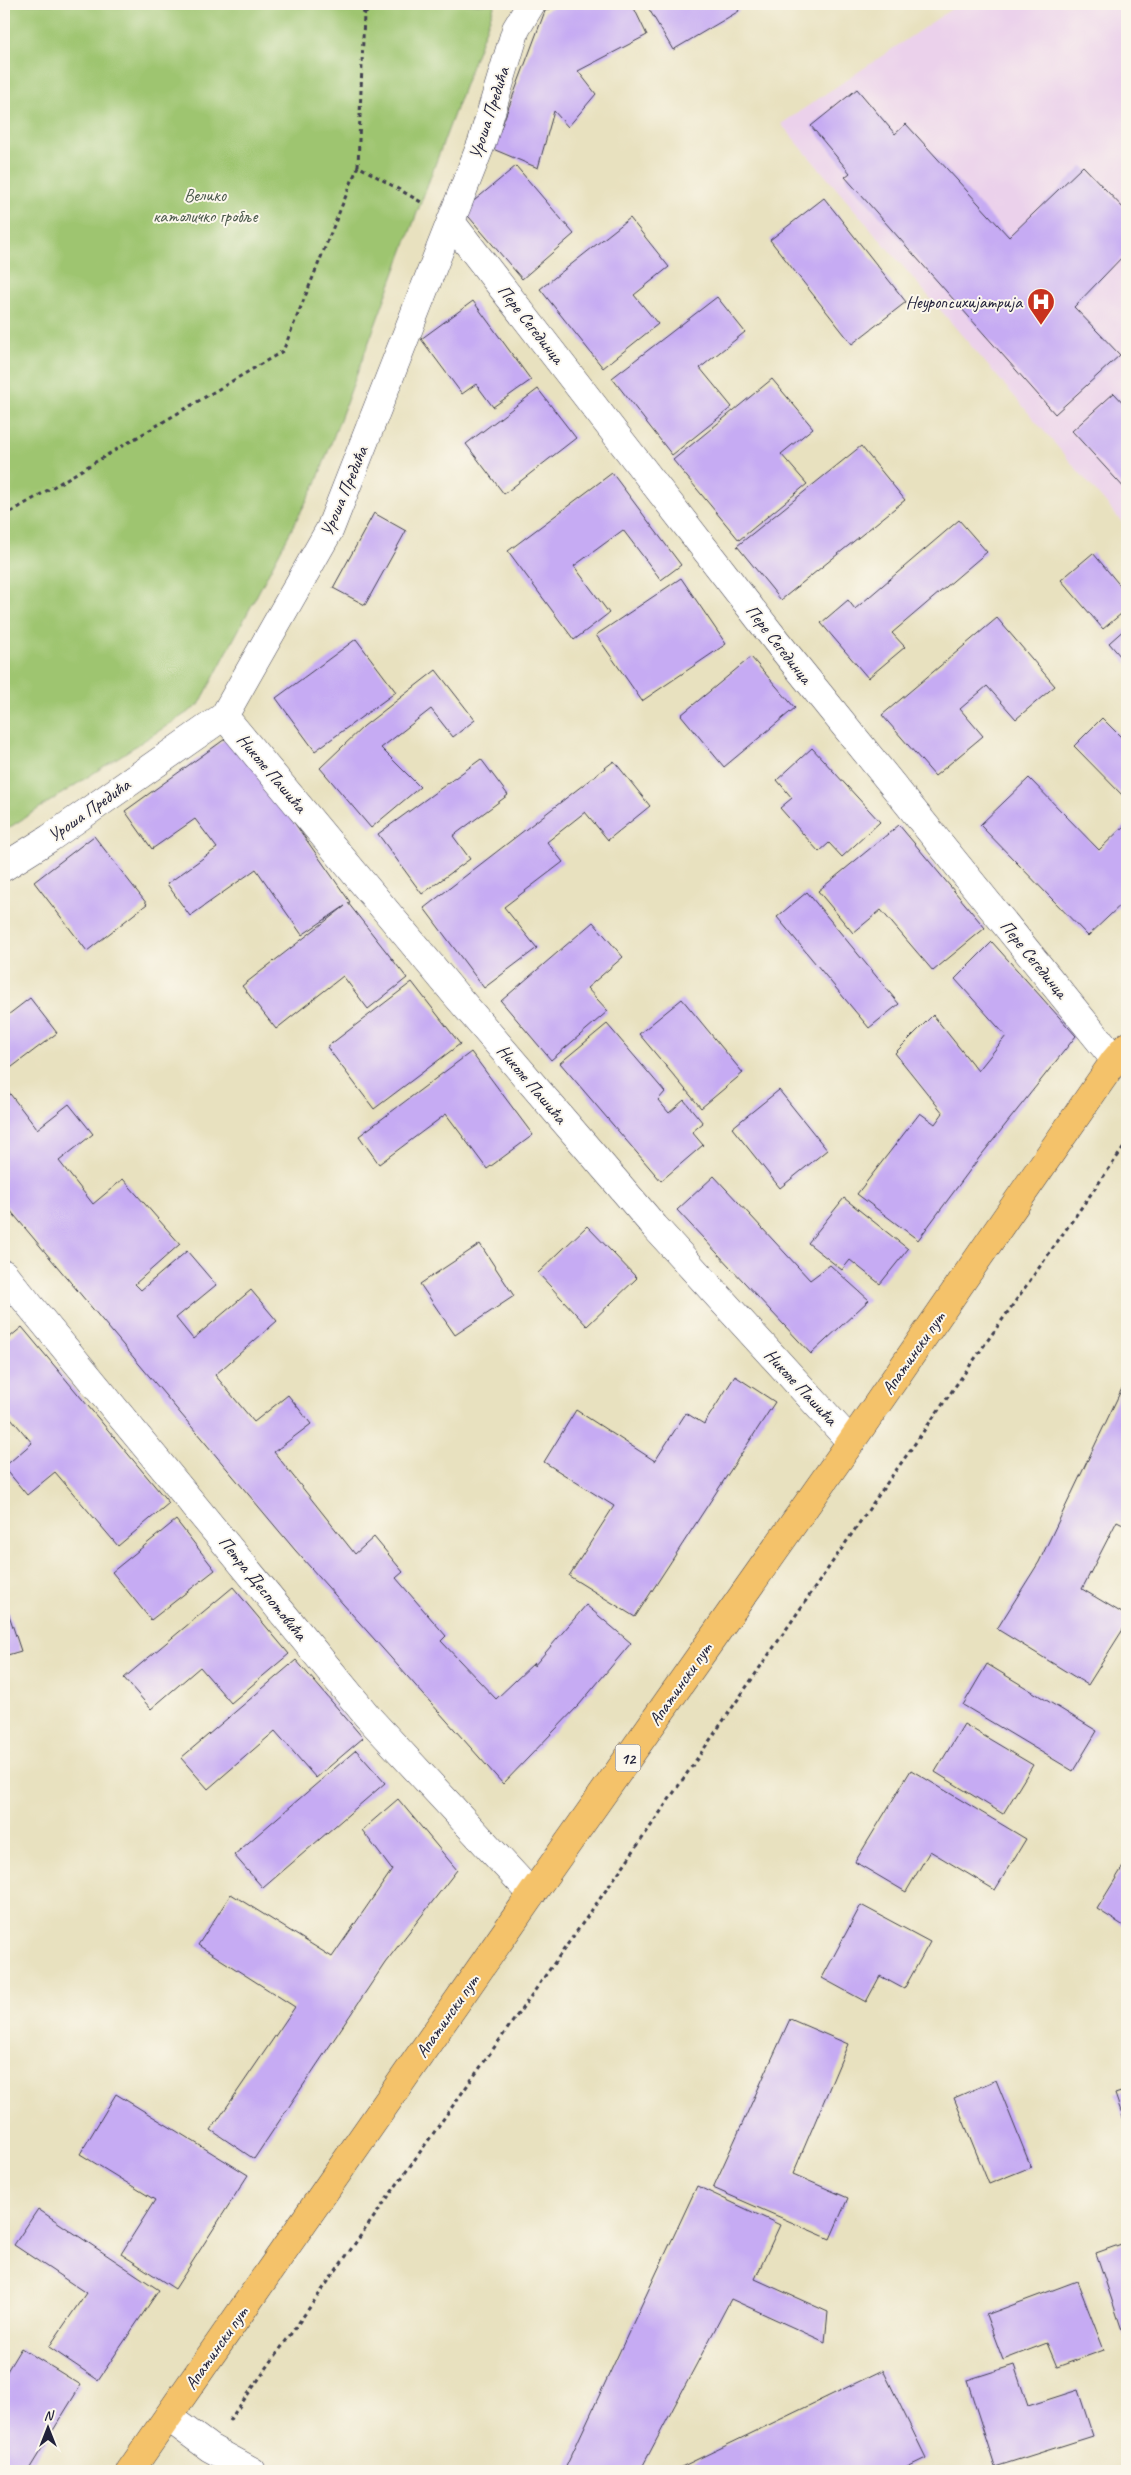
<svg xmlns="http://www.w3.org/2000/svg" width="1131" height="2475" font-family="Caveat,sans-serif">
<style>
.built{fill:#ebd1eb}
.green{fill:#9ec570;stroke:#607456}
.building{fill:#c6abf3}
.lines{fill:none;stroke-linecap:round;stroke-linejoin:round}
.minor-casing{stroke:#403f4f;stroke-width:29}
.major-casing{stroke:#403f4f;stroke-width:29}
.path{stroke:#403f4f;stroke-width:3;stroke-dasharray:4 4;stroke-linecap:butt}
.minor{stroke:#fff;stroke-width:28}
.major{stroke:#f4c26a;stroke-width:28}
.labels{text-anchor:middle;stroke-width:4;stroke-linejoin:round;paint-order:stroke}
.shield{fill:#fbf7ec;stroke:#636270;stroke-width:1}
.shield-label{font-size:16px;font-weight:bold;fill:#22223b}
.street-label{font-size:18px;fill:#22223b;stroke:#fbf7ec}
.park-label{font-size:18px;fill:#4d5b4e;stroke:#fbf7ec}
.poi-label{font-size:18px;fill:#22223b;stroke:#fbf7ec;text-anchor:end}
</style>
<rect width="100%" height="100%" fill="#fbf7ec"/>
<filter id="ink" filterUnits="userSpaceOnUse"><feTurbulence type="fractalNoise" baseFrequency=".02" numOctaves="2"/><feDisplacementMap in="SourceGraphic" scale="10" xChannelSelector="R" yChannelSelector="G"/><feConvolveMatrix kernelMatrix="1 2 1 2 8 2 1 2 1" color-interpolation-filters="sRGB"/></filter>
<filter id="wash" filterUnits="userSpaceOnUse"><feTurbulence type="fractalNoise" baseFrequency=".0096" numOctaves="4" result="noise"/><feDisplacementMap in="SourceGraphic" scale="20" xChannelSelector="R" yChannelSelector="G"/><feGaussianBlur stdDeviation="1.12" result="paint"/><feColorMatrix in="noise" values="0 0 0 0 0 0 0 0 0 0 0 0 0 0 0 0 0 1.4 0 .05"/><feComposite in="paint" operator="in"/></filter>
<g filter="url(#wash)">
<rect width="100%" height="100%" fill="#e8e1bf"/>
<polygon class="built" points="959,4 1127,4 1127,528 781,124"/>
<polygon class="green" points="4,4 495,4 317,481 199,705 4,831"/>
<g id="blocks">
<g class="building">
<polygon points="559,4 632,4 647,35 578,71 596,94 568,127 554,111 538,168 493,149 545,11"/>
<polygon points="646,4 735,4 739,11 673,50"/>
<polygon points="857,89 895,134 906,124 1009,237 1083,166 1127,212 1127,252 1074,307 1120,355 1055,414 845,177 850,173 811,126"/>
<polygon points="516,166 574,234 522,279 463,210"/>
<polygon points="824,198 906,302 852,344 770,240"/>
<polygon points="630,218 669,267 634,295 658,324 603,368 540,289"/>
<polygon points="717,297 745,332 700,368 732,407 672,455 612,378"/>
<polygon points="473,301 531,380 493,407 476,384 462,394 421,339"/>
<polygon points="772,379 813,428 781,454 807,484 739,540 673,460"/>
<polygon points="538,389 576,438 504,494 466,444"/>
<polygon points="1114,393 1127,407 1127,491 1072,431"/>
<polygon points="861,446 905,500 781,600 737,546"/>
<polygon points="612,473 681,565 661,580 623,530 574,566 609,613 574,640 508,551"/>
<polygon points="374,513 406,531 365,605 333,588"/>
<polygon points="959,520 987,552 892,633 905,647 868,678 821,623 848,600 855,609"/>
<polygon points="1093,553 1127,594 1127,609 1103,629 1061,580"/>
<polygon points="681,578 726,644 642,701 596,635"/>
<polygon points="997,618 1055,686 1016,719 987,686 960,709 983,736 935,776 882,715"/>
<polygon points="1127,627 1127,664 1109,643"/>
<polygon points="356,639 396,692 315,751 276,698"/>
<polygon points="751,657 795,708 724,767 681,715"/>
<polygon points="436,670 475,720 453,737 431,709 381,748 420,787 371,828 320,768 364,726"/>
<polygon points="1102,718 1127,743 1127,800 1074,746"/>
<polygon points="232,734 350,902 348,903 407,978 368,1009 343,976 276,1029 242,986 345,906 302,935 256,869 190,916 167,884 217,848 195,819 152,849 125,811"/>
<polygon points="812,748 880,822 842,857 829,843 819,852 780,808 792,798 777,780"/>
<polygon points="481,759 508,795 453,836 470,859 422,894 378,834"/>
<polygon points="614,761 650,806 608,840 585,812 547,842 563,862 504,907 537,948 484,988 424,908"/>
<polygon points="1029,778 1099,850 1127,823 1127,899 1088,936 980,825"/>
<polygon points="899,825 985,928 933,971 881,910 853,933 818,891"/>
<polygon points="94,836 147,904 87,951 34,882"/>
<polygon points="807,892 899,1004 869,1028 777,917"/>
<polygon points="593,922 623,957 587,988 608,1011 551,1060 501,1001"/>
<polygon points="992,942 1076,1036 979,1158 918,1240 857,1194 920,1113 935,1124 943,1113 895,1053 933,1015 978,1071 1006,1036 955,979"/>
<polygon points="412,982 460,1044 374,1109 327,1047"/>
<polygon points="30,998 57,1033 4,1073 4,1018"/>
<polygon points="682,999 743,1073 701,1108 639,1034"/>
<polygon points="607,1024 665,1092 658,1100 669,1113 684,1100 703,1123 692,1132 703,1145 661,1181 560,1063"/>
<polygon points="471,1052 533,1135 487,1169 446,1114 379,1164 359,1136"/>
<polygon points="4,1086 37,1129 69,1104 93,1134 59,1161 93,1204 123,1179 180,1244 135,1284 141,1290 187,1251 216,1285 176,1318 193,1339 251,1290 277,1321 215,1375 254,1422 288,1395 311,1424 274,1452 355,1554 374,1537 403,1572 396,1578 446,1636 441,1641 496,1699 534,1663 534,1666 586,1605 631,1643 579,1705 503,1784 295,1550 4,1203"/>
<polygon points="779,1090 827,1150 780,1188 732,1128"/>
<polygon points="714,1176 810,1280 830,1265 869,1300 811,1354 677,1210"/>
<polygon points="844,1198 908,1249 880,1284 850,1260 842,1270 808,1243"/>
<polygon points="587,1226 637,1278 587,1326 538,1273"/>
<polygon points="480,1244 514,1296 455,1335 420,1284"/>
<polygon points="4,1294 12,1303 4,1311"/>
<polygon points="22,1327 169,1503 118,1546 55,1472 27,1495 4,1467 32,1443 11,1418 4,1424 4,1342"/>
<polygon points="735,1376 775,1402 635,1617 569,1576 614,1506 544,1462 576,1410 655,1461 686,1413 704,1424"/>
<polygon points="1127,1378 1127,1526 1117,1521 1082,1589 1127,1616 1127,1623 1088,1685 997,1629 1039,1562"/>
<polygon points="176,1520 215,1570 151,1620 112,1572"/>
<polygon points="233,1587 289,1654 231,1703 200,1667 151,1709 124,1678"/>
<polygon points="4,1600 21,1651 4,1656"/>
<polygon points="296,1660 363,1738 316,1778 275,1731 208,1789 181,1758"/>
<polygon points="987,1664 1097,1731 1073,1771 963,1705"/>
<polygon points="964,1724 1033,1765 1003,1814 935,1772"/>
<polygon points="356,1750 385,1783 263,1888 234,1855"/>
<polygon points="911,1770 1026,1839 995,1890 930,1851 906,1892 855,1862"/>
<polygon points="398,1799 457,1870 385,1963 254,2159 211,2130 295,2007 198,1945 231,1894 332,1957 392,1870 362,1830"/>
<polygon points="1127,1860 1127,1928 1097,1909"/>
<polygon points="861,1905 930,1942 904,1989 880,1976 866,2002 822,1978"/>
<polygon points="790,2019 848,2044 793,2174 848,2198 830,2239 713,2188"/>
<polygon points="996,2080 1031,2167 989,2184 954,2098"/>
<polygon points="1127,2090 1127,2129 1115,2094"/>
<polygon points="116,2094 248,2175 175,2289 121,2254 155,2200 80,2154"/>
<polygon points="697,2186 780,2225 755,2279 828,2312 825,2342 731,2299 640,2471 564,2471"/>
<polygon points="38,2209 159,2290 98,2380 49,2347 86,2293 14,2245"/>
<polygon points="1127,2242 1127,2345 1096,2253"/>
<polygon points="1077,2281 1104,2350 1057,2367 1047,2343 1003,2360 986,2315"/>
<polygon points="21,2348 81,2385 28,2471 4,2471 4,2376"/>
<polygon points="1014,2365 1028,2406 1078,2390 1093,2436 995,2467 967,2380"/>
<polygon points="883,2370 926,2458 899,2471 673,2471"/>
</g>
</g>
</g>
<g filter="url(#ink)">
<use href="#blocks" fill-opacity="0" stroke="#403f4f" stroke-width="1"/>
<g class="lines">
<defs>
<g id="minor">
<polyline points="451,222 777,642 1115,1060"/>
<polyline points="224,716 455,994 655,1227 851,1442"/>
<polyline points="4,867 50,838 224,716 330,529 482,142 516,29 531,4"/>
<polyline points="4,1274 368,1717 532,1894"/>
<polyline points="168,2417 210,2448 252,2471"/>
</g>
<polyline id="major" points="130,2471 532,1894 851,1442 1115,1060 1127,1046"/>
</defs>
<use href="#minor" class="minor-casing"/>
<use href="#major" class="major-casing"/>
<g class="path">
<polyline points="364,14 380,4"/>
<polyline points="358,166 364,14 362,4"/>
<polyline points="4,516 283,351 358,166 421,202"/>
<polyline points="229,2421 626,1862 880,1493 1127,1143"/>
</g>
<use href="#minor" class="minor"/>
<use href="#major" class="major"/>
</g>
</g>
<defs>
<symbol id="hospital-pin" viewBox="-11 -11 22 30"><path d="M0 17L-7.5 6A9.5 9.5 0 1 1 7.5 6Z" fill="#c8321e" stroke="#fbf7ec"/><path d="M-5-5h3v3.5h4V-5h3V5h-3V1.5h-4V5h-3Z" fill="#fff"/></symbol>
</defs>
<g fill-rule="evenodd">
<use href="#hospital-pin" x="1025" y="286" width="32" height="43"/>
</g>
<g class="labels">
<rect class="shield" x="615.5" y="1744.5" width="25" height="27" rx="4"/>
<g class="shield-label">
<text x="628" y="1764">12</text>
</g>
<g class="street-label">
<text transform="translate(489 113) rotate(-72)" y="6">Уроша Предића</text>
<text transform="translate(531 324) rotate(52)" y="6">Пере Сегединца</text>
<text transform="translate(344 491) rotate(-67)" y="6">Уроша Предића</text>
<text transform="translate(779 644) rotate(52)" y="6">Пере Сегединца</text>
<text transform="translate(272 773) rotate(50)" y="6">Николе Пашића</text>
<text transform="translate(89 810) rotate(-35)" y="6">Уроша Предића</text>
<text transform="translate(1034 959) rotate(51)" y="6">Пере Сегединца</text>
<text transform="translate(532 1084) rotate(50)" y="6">Николе Пашића</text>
<text transform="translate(913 1353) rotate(-55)" y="6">Апатински пут</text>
<text transform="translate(801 1387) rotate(47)" y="6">Николе Пашића</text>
<text transform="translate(263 1588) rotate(51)" y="6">Петра Деспотовића</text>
<text transform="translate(680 1684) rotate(-55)" y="6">Апатински пут</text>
<text transform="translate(447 2016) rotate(-55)" y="6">Апатински пут</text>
<text transform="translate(216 2348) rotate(-55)" y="6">Апатински пут</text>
</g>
<g class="park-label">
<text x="205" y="201">Велико<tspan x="205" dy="21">католичко гробље</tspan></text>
</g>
<g class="poi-label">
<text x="1022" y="308">Неуропсихијатрија</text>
</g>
</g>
<rect width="1131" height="2475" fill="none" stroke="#fbf7ec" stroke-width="20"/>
<g transform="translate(48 2428)" stroke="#fbf7ec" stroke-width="4" paint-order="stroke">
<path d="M0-4L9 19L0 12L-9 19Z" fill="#22223b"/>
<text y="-8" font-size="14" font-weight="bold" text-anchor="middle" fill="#22223b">N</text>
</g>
</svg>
